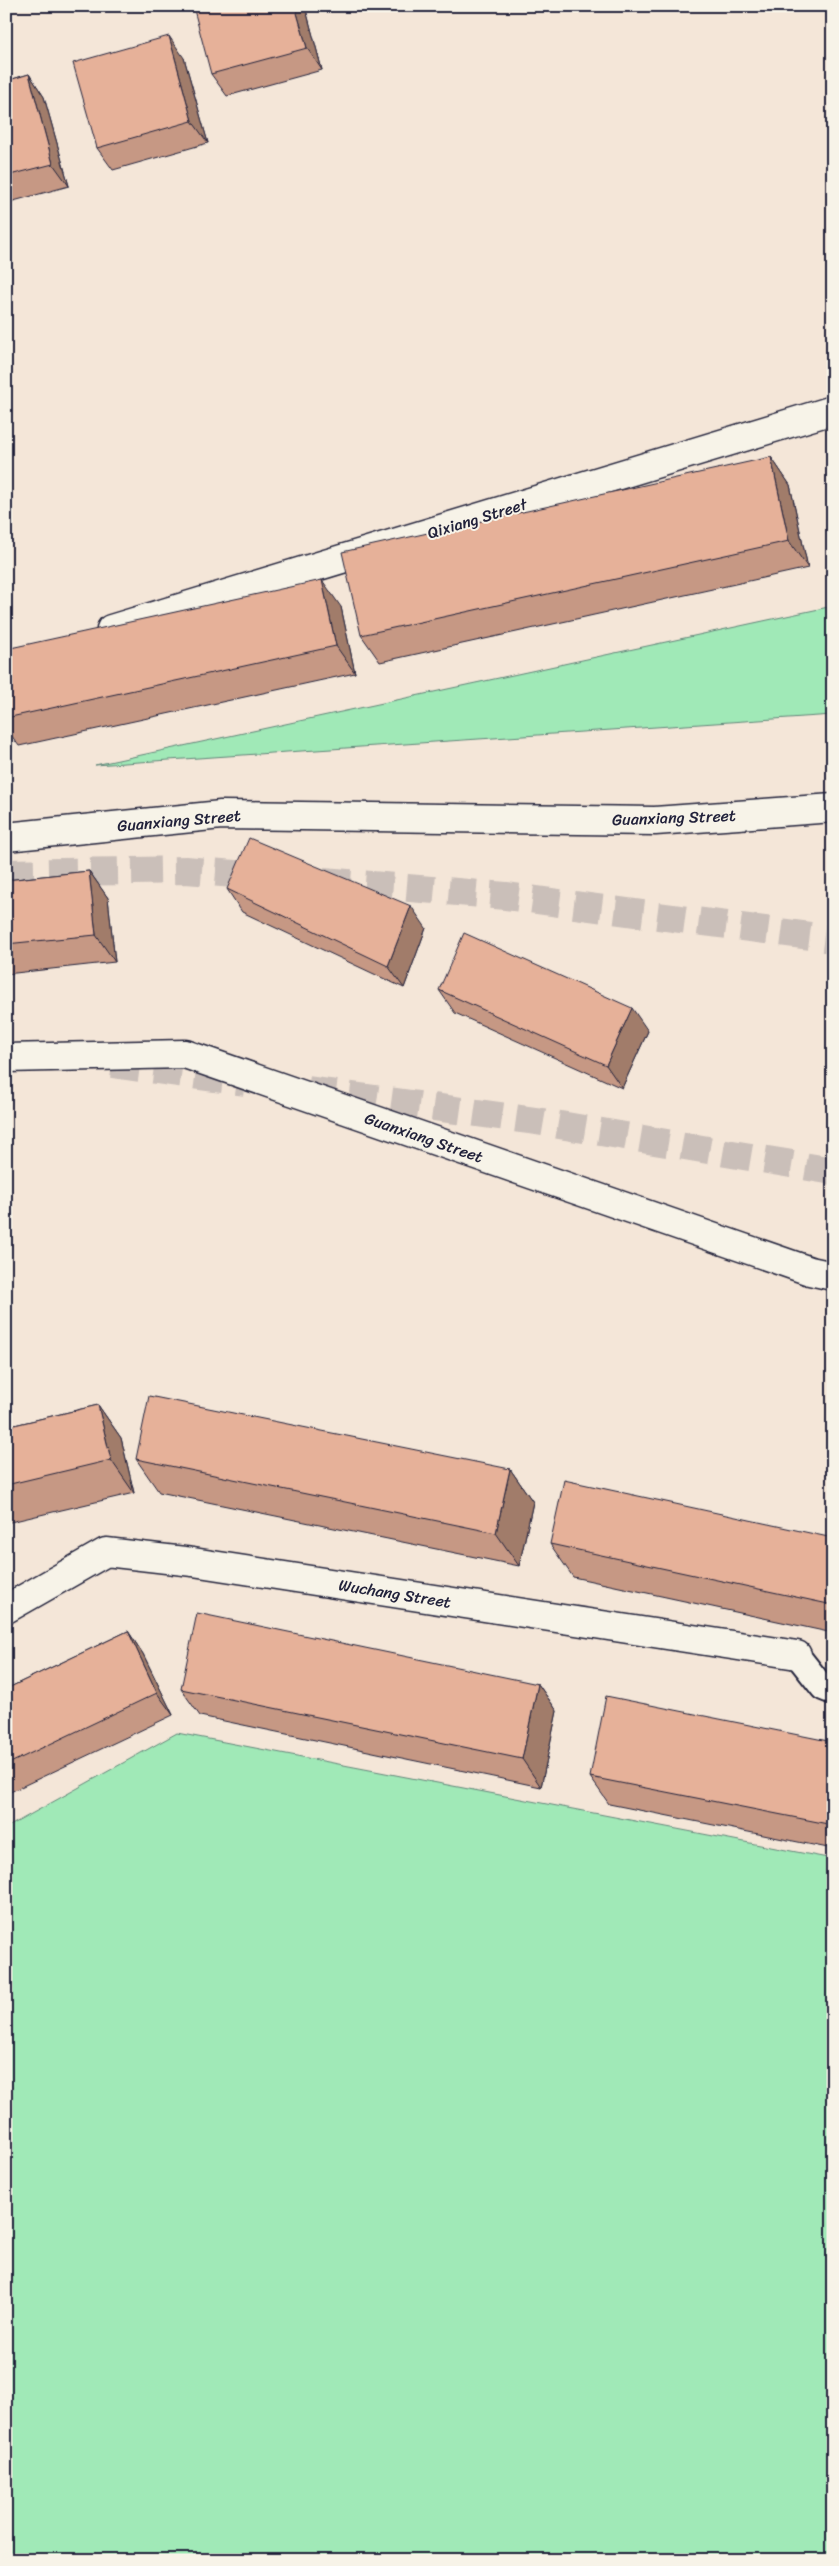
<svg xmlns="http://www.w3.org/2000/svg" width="839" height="2566" font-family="Sriracha,sans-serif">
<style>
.green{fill:#a0e9b7;stroke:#618679}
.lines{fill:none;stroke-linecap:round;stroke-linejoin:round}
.primary-tunnel{stroke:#cabfb9;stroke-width:28;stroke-dasharray:28 14;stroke-linecap:butt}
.lane-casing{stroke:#22223b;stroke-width:28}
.street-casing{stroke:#22223b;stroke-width:31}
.lane{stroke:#f7f3e8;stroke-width:24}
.street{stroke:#f7f3e8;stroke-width:28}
.wall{fill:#c69884;stroke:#22223b}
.shaded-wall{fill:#a17c6b;stroke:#22223b}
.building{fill:#e6b199;stroke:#22223b}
.labels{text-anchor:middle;stroke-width:4;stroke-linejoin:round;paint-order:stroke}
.street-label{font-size:16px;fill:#22223b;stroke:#f7f3e8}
</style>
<rect width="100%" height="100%" fill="#f4e6d8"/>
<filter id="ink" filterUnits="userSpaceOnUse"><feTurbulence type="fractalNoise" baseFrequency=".02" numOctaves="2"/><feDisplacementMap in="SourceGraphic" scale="10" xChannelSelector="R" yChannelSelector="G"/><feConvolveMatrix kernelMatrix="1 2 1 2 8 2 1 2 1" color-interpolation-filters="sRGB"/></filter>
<g filter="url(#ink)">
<g class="green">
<polygon points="833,606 833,715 95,765"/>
<polygon points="177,1733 833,1859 833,2560 6,2560 6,1828"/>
</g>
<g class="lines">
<g class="primary-tunnel">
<polyline points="6,873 186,870 270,877"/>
<polyline points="323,881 506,896 833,939"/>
<polyline points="112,1064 245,1082"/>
<polyline points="308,1090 536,1121 833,1171"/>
</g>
<defs>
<polyline id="lane" points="797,1655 823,1688 833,1692"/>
<g id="street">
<polyline points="111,629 833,410"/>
<polyline points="6,837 221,815 655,821 833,808"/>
<polyline points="6,1058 185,1054 810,1271 833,1276"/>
<polyline points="6,1609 106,1552 193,1562 797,1655"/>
</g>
</defs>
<use href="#lane" class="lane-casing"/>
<use href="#street" class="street-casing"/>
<use href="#lane" class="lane"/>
<use href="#street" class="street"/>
</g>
<g class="wall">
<polygon points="305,6 322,70 227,96 211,74"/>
<polygon points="184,58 208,143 113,170 97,148"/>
<polygon points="29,74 44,97 69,186 6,203 6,81"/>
<polygon points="771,457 790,485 808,568 380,662 361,635"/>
<polygon points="341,607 355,673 19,746 6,728 6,649"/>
<polygon points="89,871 108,898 115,962 6,974 6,880"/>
<polygon points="227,889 426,928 404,988 242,912"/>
<polygon points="439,990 648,1031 622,1088 455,1013"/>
<polygon points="98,1405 121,1438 134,1493 6,1523 6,1427"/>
<polygon points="136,1459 510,1469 533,1502 519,1566 159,1492"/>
<polygon points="833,1538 833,1633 573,1577 550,1544"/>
<polygon points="128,1631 143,1654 173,1715 6,1794 6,1689"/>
<polygon points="538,1684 557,1711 541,1787 200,1716 181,1689"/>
<polygon points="833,1742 833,1849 609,1804 590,1777"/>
</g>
<g class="shaded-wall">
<polygon points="295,6 305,6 322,70 307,48"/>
<polygon points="169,36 184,58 208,143 192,121"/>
<polygon points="29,74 44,97 69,186 53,164"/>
<polygon points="771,457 790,485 808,568 789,541"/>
<polygon points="322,580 341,607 355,673 336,646"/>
<polygon points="89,871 108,898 115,962 96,935"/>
<polygon points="411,906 426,928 404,988 388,966"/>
<polygon points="632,1008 648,1031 622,1088 606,1065"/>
<polygon points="98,1405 121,1438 134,1493 111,1460"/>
<polygon points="510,1469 533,1502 519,1566 496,1533"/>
<polygon points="128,1631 143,1654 173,1715 157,1693"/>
<polygon points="538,1684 557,1711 541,1787 522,1759"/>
</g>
<g class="building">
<polygon points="193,6 295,6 307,48 211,74"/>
<polygon points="169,36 192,121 97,148 73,63"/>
<polygon points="29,74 53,164 6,176 6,81"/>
<polygon points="771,457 789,541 361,635 342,552"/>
<polygon points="322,580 336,646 6,718 6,649"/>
<polygon points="249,838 411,906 388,966 227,889"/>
<polygon points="89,871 96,935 6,944 6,880"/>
<polygon points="464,933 632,1008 606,1065 439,990"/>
<polygon points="149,1396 510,1469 496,1533 136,1459"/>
<polygon points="98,1405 111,1460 6,1485 6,1427"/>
<polygon points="564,1480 833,1538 833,1605 550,1544"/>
<polygon points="197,1613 538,1684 522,1759 181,1689"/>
<polygon points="128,1631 157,1693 6,1765 6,1689"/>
<polygon points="606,1696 833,1742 833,1825 590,1777"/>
</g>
</g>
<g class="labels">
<g class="street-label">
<text transform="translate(477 518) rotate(-17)" y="6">Qixiang Street</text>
<text transform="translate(674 817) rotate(-2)" y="6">Guanxiang Street</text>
<text transform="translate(179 820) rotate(-5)" y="6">Guanxiang Street</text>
<text transform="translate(424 1137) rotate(19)" y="6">Guanxiang Street</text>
<text transform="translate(395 1593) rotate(9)" y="6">Wuchang Street</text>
</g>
</g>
<rect width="839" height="2566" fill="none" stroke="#f7f3e8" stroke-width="25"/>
<rect x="12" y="12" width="814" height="2541" fill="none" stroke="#22223b" stroke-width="2" filter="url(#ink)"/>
</svg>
